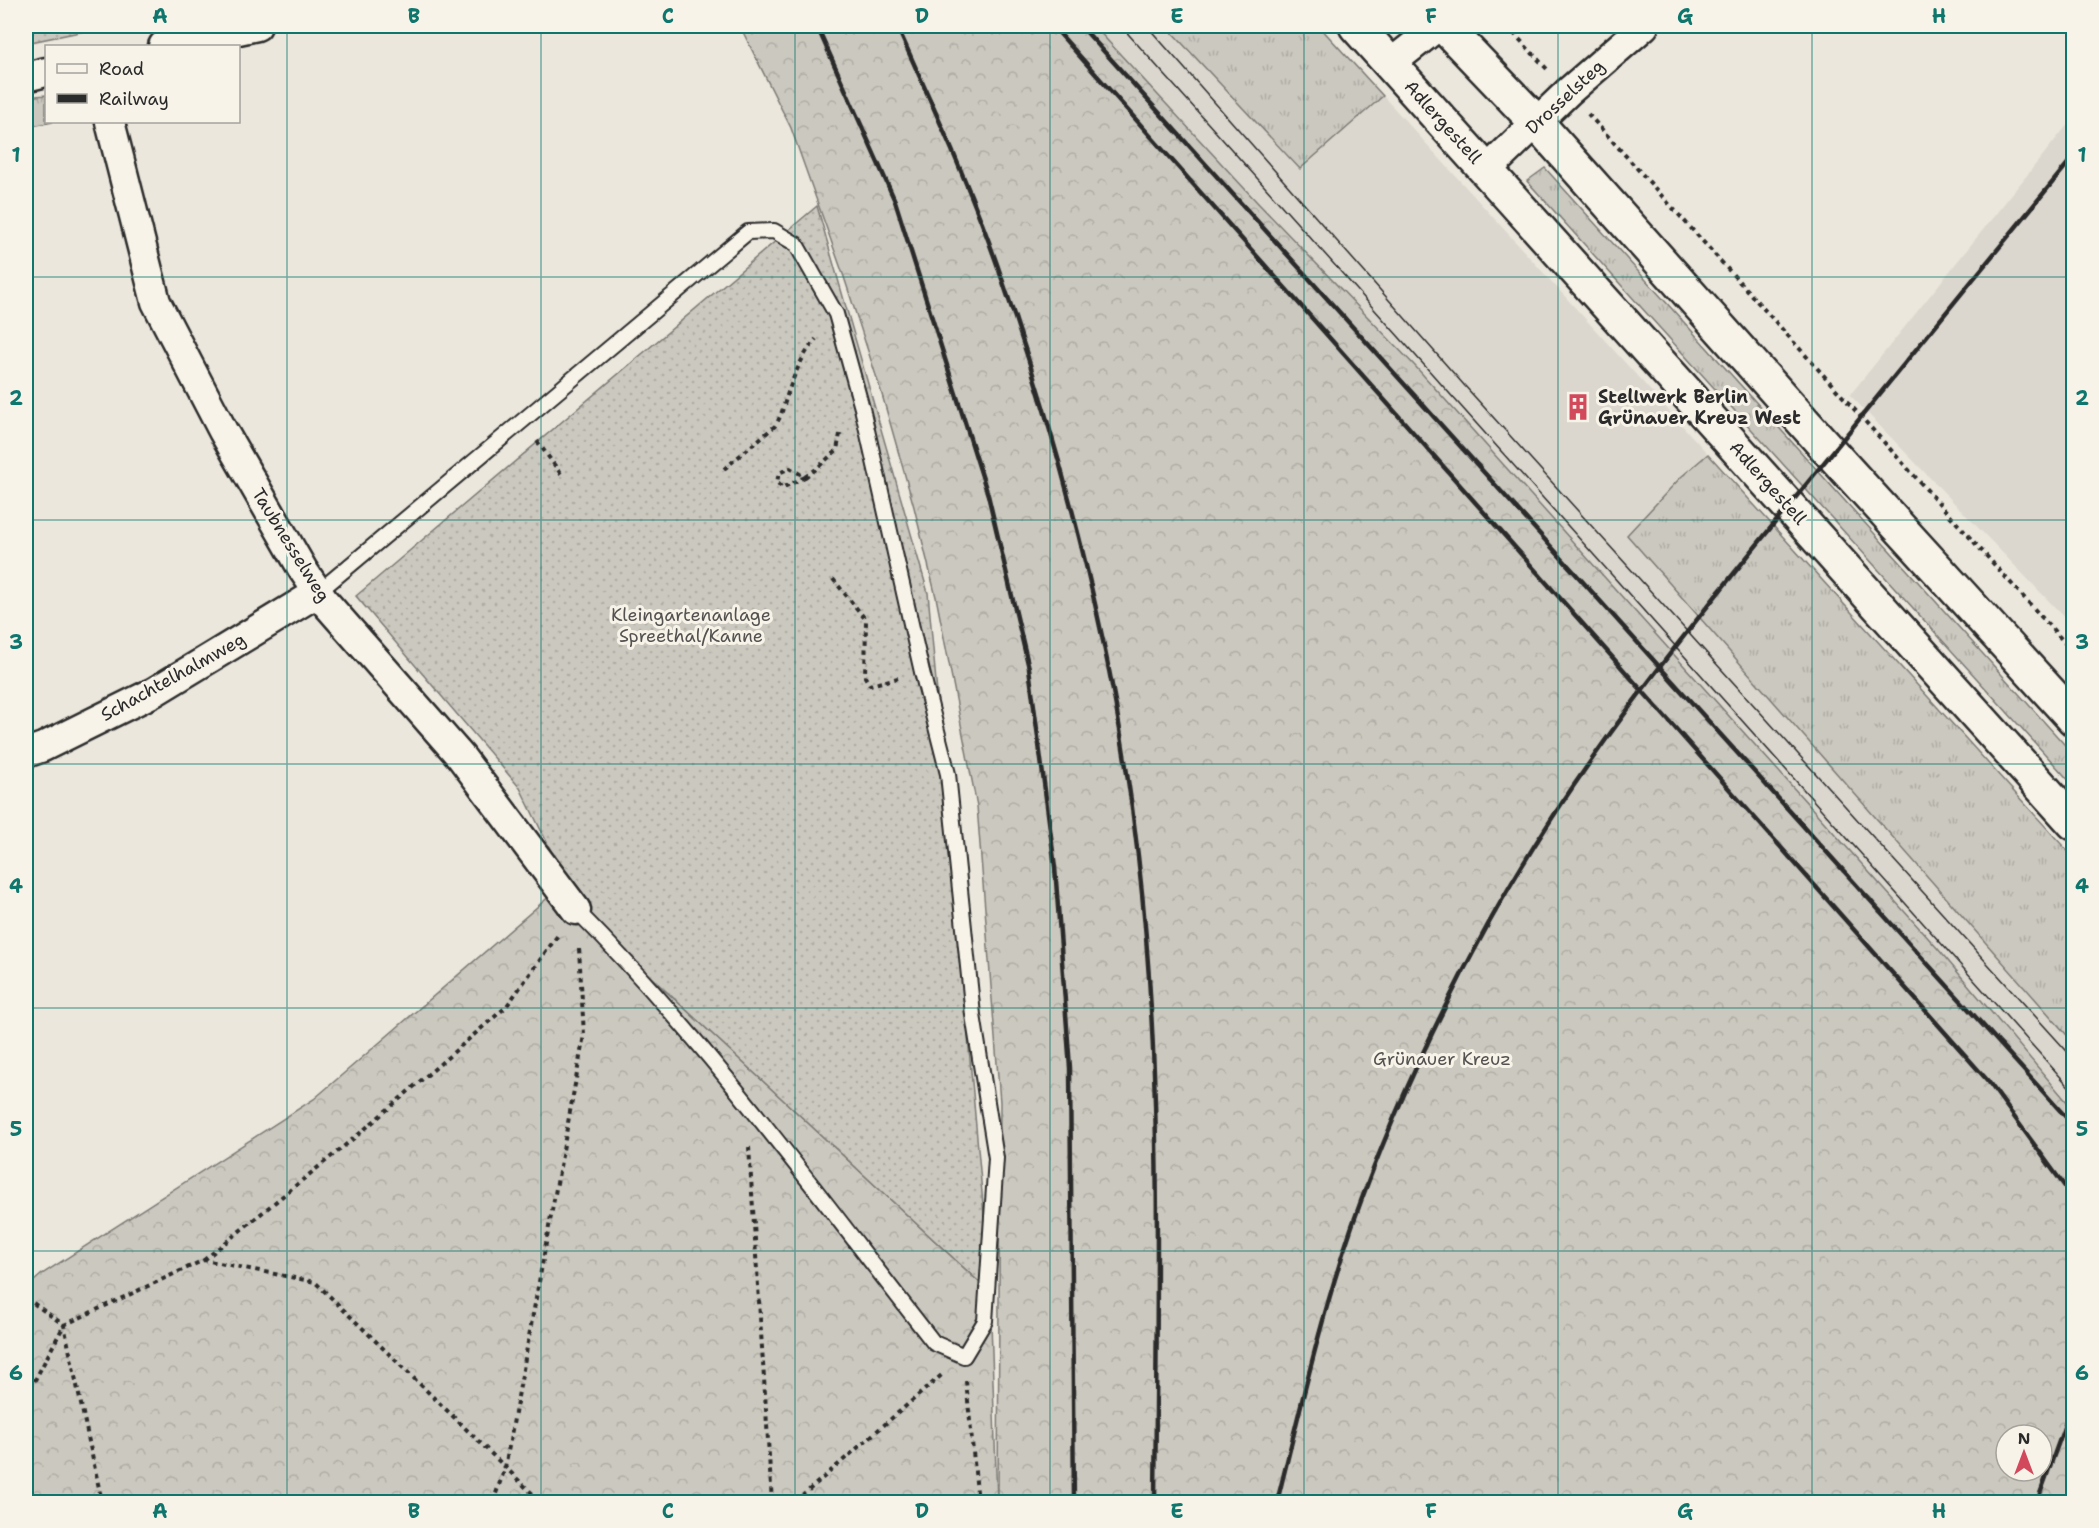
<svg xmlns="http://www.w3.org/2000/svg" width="2099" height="1528" font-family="'Shantell Sans',sans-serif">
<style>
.built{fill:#dbd7ce}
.grass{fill:url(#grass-tufts);stroke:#7b7a75;stroke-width:1.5}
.forest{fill:url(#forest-crowns);stroke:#7b7a75;stroke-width:1.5;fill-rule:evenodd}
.garden{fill:url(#garden-dots);stroke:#7b7a75;stroke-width:1.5}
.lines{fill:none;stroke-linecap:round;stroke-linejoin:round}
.lane-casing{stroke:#2b2b2b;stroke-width:18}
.street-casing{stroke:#2b2b2b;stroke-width:33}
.primary-casing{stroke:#2b2b2b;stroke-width:38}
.path{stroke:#2b2b2b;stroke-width:4;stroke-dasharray:4.5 4.5;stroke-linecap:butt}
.lane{stroke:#f7f3e8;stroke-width:14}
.street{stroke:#f7f3e8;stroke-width:28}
.primary{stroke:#f7f3e8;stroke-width:33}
.tram{stroke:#2b2b2b;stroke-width:1.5}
.rail{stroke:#2b2b2b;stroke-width:4.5}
.grid{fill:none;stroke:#0f766e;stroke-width:1.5;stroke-opacity:0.55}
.labels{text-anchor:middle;stroke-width:6;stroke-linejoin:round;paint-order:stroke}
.street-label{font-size:18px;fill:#2b2b2b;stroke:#f7f3e8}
.poi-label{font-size:18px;font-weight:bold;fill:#2b2b2b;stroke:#f7f3e8;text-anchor:start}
.park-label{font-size:18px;fill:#535250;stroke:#f7f3e8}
.neatline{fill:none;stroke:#0f766e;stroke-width:2}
.grid-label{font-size:20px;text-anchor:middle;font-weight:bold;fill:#0f766e}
</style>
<defs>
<pattern id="grass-tufts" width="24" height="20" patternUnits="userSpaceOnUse" patternTransform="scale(1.5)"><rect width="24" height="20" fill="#cbc8bf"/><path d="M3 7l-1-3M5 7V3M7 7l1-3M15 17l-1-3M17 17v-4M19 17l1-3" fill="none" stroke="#aeaca4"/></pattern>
<pattern id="forest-crowns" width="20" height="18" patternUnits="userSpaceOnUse" patternTransform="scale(1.5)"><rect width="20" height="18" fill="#cbc8bf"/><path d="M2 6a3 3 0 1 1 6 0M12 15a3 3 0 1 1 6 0" fill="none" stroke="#aeaca4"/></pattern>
<pattern id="garden-dots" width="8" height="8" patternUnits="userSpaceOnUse" patternTransform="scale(1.5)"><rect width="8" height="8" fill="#cbc8bf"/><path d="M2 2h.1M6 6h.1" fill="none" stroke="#aeaca4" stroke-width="1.8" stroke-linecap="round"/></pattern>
</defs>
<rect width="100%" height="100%" fill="#ebe7dd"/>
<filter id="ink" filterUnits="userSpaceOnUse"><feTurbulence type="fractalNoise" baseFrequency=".0167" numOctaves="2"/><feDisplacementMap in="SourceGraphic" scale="12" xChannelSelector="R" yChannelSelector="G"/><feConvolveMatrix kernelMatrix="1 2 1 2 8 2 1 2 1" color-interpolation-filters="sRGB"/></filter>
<g filter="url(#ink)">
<g class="built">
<polygon points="1029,26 1166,26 1299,169 1383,96 1708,454 1681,477 1627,535 2073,1042 2073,1226"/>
<polygon points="2073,118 2073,626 1850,395"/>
</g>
<g class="grass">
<polygon points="1166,26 1319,26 1383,96 1300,169"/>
<polygon points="46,95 46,122 53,122 26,127 26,97"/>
<polygon points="1545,168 2073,754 2073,785 1527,181"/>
<polygon points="1708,454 2073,857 2073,1042 1627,535 1681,477"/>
</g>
<g class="forest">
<path d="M740,26H1094L1257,202L1415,366L1938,949L2073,1109V1502H998L1000,1102L977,806L936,597L914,507L881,391L844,277L791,128ZM2006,1435H2042V1471H2006Z"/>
<polygon points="551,895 582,913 990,1292 997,1502 26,1502 26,1288 42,1274 314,1099"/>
</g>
<g class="garden">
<polygon points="26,26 109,26 26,43"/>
<polygon points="817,206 928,593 991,1293 582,913 520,788 356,596"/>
</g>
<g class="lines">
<defs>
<path id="lane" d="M317,593L748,232L774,231L796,244L836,314L862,408L922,672L948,774L973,1015L996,1158L985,1321L964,1356L934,1343C819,1196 708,1042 576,910"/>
<g id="street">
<polyline points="163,46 257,26"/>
<polyline points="1390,64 1438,26"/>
<polyline points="26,77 46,72"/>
<polyline points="110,122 156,302 223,431 303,570 324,601 461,757 576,910"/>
<polyline points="1487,170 1568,92 1644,26"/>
<polyline points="26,753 43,747 154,692 317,593"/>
</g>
<g id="primary">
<polyline points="1356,26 2074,823"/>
<polyline points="1444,26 1537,123 1834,456 2074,719"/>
</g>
</defs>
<use href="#lane" class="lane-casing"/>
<use href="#street" class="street-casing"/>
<use href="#primary" class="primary-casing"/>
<g class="path">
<polyline points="1507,26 1547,69"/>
<polyline points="1588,114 2074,653"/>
<polyline points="537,441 561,474"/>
<path d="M724,469L775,426C783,414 784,402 789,390C795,372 804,353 816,339"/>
<polyline points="805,477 782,488 777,482 779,473 790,468 805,477 815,470 837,450 840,434"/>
<polyline points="833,579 866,620 865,677 870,685 898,678"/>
<polyline points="749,1147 772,1502"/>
<polyline points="204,1260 359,1134 506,1007 558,935"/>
<polyline points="26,1298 64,1325 102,1502"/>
<polyline points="966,1381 978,1502"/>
<polyline points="26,1397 64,1325 204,1260 315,1282 541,1502"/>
<polyline points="493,1502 505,1468 584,1035 579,949"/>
<polyline points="795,1502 944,1373"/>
</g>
<use href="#lane" class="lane"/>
<use href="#street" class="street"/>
<use href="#primary" class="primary"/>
<g class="tram">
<polyline points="1121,26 2074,1092"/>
<polyline points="1147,26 1464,385 2074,1059"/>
</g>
<g class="rail">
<polyline points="817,26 895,201 988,495 1029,668 1055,867 1070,1068 1074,1502"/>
<path d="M897,26C934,109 973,192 1002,279C1066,466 1116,659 1138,856C1163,1070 1157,1287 1155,1502"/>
<polyline points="1053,26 1988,1081 2074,1199"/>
<polyline points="1081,26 2074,1126"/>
<path d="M1277,1502C1300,1410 1321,1316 1352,1226C1389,1121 1436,1019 1490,921C1572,772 1679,640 1787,508C1882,391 1978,273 2074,156"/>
<polyline points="2037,1502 2074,1400"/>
</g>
</g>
</g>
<path class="grid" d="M287,26V1502M541,26V1502M795,26V1502M1050,26V1502M1304,26V1502M1558,26V1502M1812,26V1502M26,277H2074M26,520H2074M26,764H2074M26,1008H2074M26,1251H2074"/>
<defs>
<symbol id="building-bare" viewBox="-9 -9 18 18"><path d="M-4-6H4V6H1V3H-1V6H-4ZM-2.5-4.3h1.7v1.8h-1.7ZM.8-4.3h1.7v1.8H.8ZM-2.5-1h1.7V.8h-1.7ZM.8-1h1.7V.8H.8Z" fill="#d1495b" stroke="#f7f3e8" stroke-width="2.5" paint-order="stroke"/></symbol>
</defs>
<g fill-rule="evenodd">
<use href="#building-bare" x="1559" y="388" width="38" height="38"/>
</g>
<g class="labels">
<g class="street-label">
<text transform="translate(1565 97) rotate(-43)" y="6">Drosselsteg</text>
<text transform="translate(1443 122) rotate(48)" y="6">Adlergestell</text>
<text transform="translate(1768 483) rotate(48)" y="6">Adlergestell</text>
<text transform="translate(291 545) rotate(58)" y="6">Taubnesselweg</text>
<text transform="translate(173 677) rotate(-29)" y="6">Schachtelhalmweg</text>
</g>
<g class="poi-label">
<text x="1598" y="403">Stellwerk Berlin<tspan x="1598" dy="21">Grünauer Kreuz West</tspan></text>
</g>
<g class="park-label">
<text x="691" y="621">Kleingartenanlage<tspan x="691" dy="21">Spreethal/Kanne</tspan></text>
<text x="1442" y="1065">Grünauer Kreuz</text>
</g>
</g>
<rect width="2099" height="1528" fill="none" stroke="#f7f3e8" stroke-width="66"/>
<rect x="45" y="45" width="195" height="78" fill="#f7f3e8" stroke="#a5a39c" stroke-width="1.5"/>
<rect x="57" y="64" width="30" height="9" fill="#f7f3e8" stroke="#a5a39c" stroke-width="1.5"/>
<text x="99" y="75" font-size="18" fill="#2b2b2b">Road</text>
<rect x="57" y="94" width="30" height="9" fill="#2b2b2b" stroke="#a5a39c" stroke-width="1.5"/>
<text x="99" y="105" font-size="18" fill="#2b2b2b">Railway</text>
<g transform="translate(2024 1453)"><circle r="28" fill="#f7f3e8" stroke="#a5a39c" stroke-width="1.5"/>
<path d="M0-4.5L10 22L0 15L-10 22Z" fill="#d1495b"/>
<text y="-9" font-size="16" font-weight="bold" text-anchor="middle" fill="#2b2b2b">N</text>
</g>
<rect x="33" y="33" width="2033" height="1462" class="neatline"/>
<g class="grid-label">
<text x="160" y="23">A</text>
<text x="414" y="23">B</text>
<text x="668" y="23">C</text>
<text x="922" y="23">D</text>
<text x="1177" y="23">E</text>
<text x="1431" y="23">F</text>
<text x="1685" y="23">G</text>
<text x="1939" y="23">H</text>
<text x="16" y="162">1</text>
<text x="2082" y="162">1</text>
<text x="16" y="405">2</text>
<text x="2082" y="405">2</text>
<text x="16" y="649">3</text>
<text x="2082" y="649">3</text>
<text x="16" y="893">4</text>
<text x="2082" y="893">4</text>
<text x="16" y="1136">5</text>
<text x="2082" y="1136">5</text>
<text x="16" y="1380">6</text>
<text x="2082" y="1380">6</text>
<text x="160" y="1518">A</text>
<text x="414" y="1518">B</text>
<text x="668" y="1518">C</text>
<text x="922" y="1518">D</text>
<text x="1177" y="1518">E</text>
<text x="1431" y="1518">F</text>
<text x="1685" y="1518">G</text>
<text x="1939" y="1518">H</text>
</g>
</svg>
